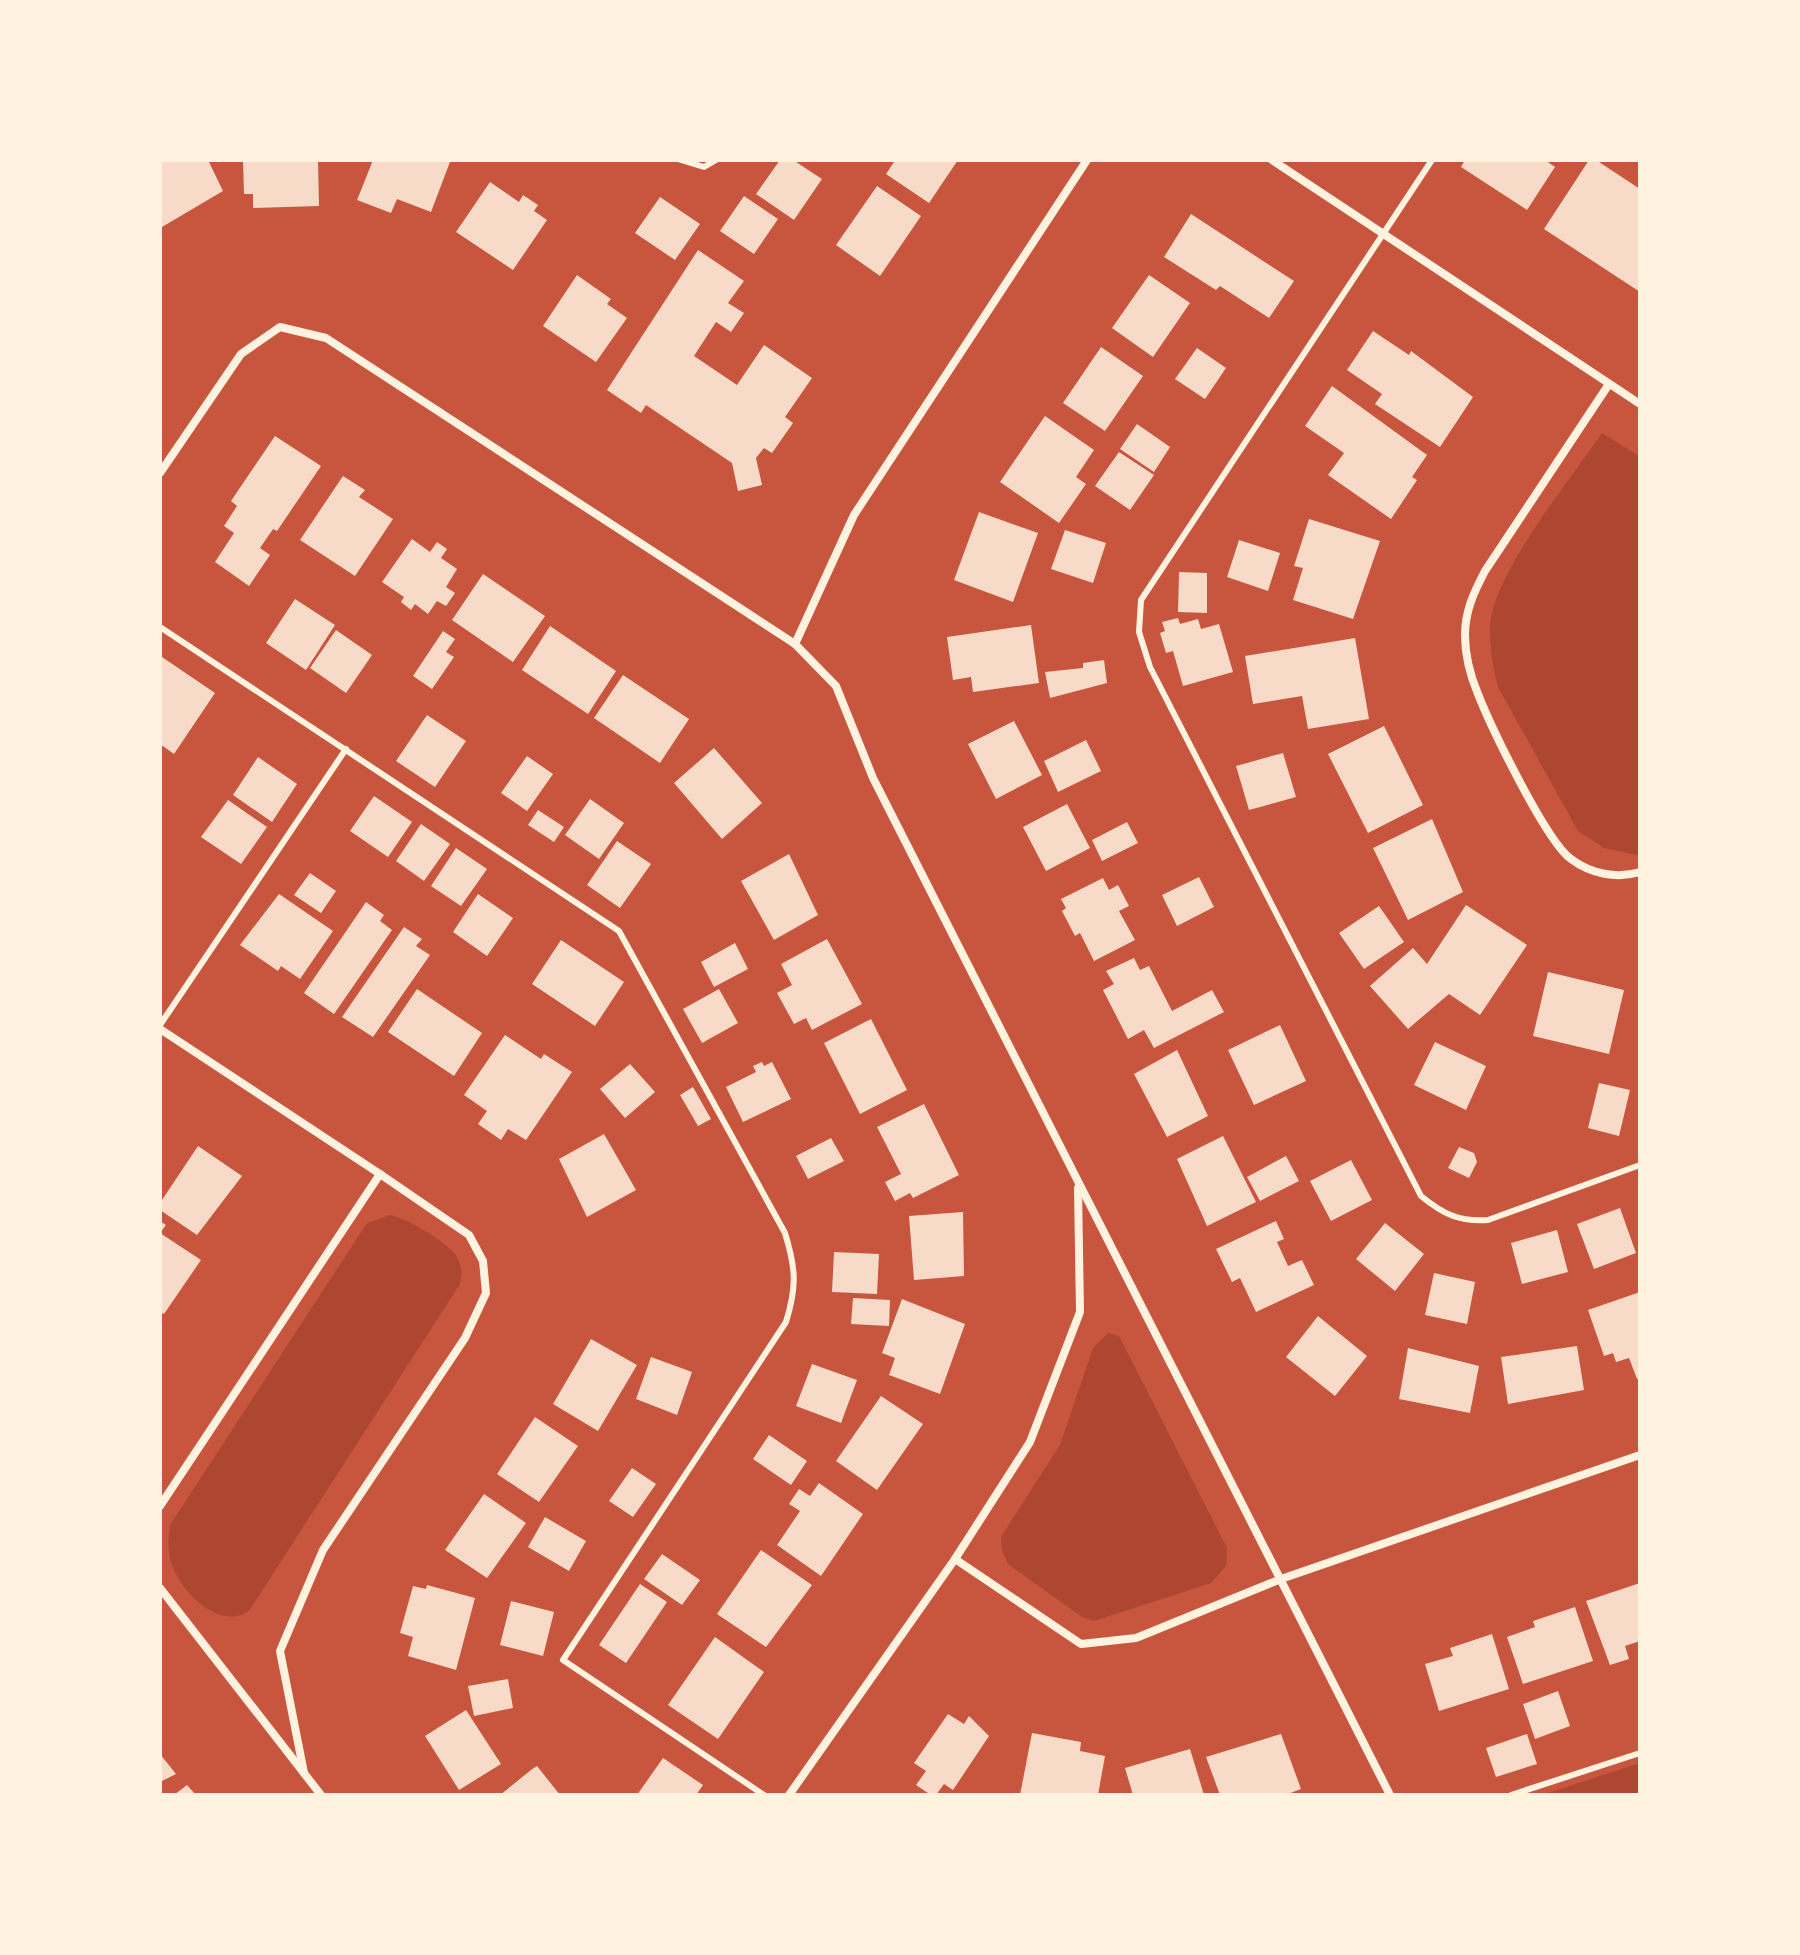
<svg xmlns="http://www.w3.org/2000/svg" width="1800" height="1955" font-family="'Fira Sans Condensed',sans-serif">
<style>
.green{fill:#ae4732}
.building{fill:#f7dbc8}
.lines{fill:none;stroke-linecap:round;stroke-linejoin:round}
.service{stroke:#fff3e0;stroke-width:6}
.minor{stroke:#fff3e0;stroke-width:8}
</style>
<rect width="100%" height="100%" fill="#c8553d"/>
<g class="green">
<path d="M1602,433L1640,457V854L1636,855L1604,848L1578,831L1498,687C1493,667 1489,646 1490,625C1494,572 1571,479 1602,433Z"/>
<path d="M390,1215C406,1218 452,1244 458,1259C462,1267 462,1275 460,1284L249,1611C218,1632 176,1588 170,1558C167,1547 169,1536 170,1525L367,1223Z"/>
<polygon points="1108,1333 1119,1336 1227,1548 1226,1566 1211,1583 1094,1621 1082,1617 1008,1564 1002,1551 1001,1537 1060,1445 1093,1348"/>
<polygon points="1640,1763 1640,1795 1542,1795"/>
</g>
<g class="building">
<polygon points="160,160 208,160 223,191 162,227"/>
<polygon points="243,160 318,160 319,206 253,208 253,194 244,194"/>
<polygon points="373,160 450,162 431,212 397,199 391,213 357,200"/>
<polygon points="780,160 793,160 822,179 794,220 756,194"/>
<polygon points="892,160 958,160 929,203 886,174 894,162"/>
<polygon points="1465,160 1545,160 1555,167 1527,210 1461,167"/>
<polygon points="1589,160 1596,160 1640,189 1640,292 1544,229"/>
<polygon points="490,182 519,202 523,195 538,205 534,211 547,220 513,270 456,232"/>
<polygon points="877,186 921,216 880,276 836,245"/>
<polygon points="744,196 778,219 754,254 720,231"/>
<polygon points="660,197 700,224 675,260 635,233"/>
<polygon points="1191,214 1294,281 1269,318 1220,286 1216,290 1164,257"/>
<polygon points="698,250 744,281 728,303 744,313 731,332 716,322 694,356 737,385 764,345 812,378 785,417 793,423 772,453 764,448 756,458 762,485 738,491 732,463 646,405 641,413 607,390"/>
<polygon points="577,275 611,299 607,304 627,318 596,362 543,326"/>
<polygon points="1149,275 1190,303 1153,357 1112,328"/>
<polygon points="1373,331 1409,355 1411,351 1473,397 1440,447 1375,404 1382,394 1347,370"/>
<polygon points="1101,347 1143,376 1105,431 1063,403"/>
<polygon points="1197,348 1226,368 1205,399 1175,379"/>
<polygon points="1332,386 1427,455 1412,477 1417,480 1391,519 1328,475 1344,453 1305,426"/>
<polygon points="1045,416 1094,450 1076,477 1086,484 1059,523 1000,482"/>
<polygon points="1137,424 1170,447 1154,472 1120,449"/>
<polygon points="275,436 321,466 277,531 273,529 260,548 270,555 249,586 215,562 234,533 224,526 237,506 231,501"/>
<polygon points="1119,452 1154,475 1130,510 1095,486"/>
<polygon points="343,476 365,490 359,497 393,519 355,576 300,540"/>
<polygon points="979,512 1038,533 1013,602 954,580"/>
<polygon points="1309,519 1380,541 1353,619 1293,600 1303,568 1294,566"/>
<polygon points="1065,530 1106,543 1093,583 1051,569"/>
<polygon points="412,539 430,552 437,542 447,549 441,558 457,569 446,587 455,593 446,606 437,601 428,614 415,604 411,610 401,602 404,597 382,582"/>
<polygon points="1239,540 1280,553 1268,591 1227,577"/>
<polygon points="1179,572 1207,573 1207,613 1178,612"/>
<polygon points="483,574 545,616 513,662 452,620"/>
<polygon points="295,599 335,625 306,670 266,643"/>
<polygon points="1178,618 1180,624 1198,619 1201,629 1219,624 1233,672 1183,686 1173,651 1166,653 1160,633 1165,631 1162,622"/>
<polygon points="1031,625 1039,683 973,692 971,677 953,680 947,637"/>
<polygon points="550,626 616,671 588,714 522,670"/>
<polygon points="336,630 372,655 346,693 310,668"/>
<polygon points="443,631 455,639 446,652 454,657 432,689 413,676"/>
<polygon points="1355,638 1369,719 1308,729 1302,696 1253,704 1245,656"/>
<polygon points="162,657 215,693 174,754 160,744"/>
<polygon points="1104,660 1107,683 1050,698 1045,672 1083,668 1083,663"/>
<polygon points="623,675 689,719 660,763 594,718"/>
<polygon points="427,715 466,741 435,787 396,761"/>
<polygon points="1014,721 1042,775 996,799 968,744"/>
<polygon points="1384,726 1423,805 1368,833 1328,754"/>
<polygon points="1086,740 1101,771 1058,792 1044,761"/>
<polygon points="714,748 762,803 722,839 674,783"/>
<polygon points="1283,753 1296,797 1249,810 1236,766"/>
<polygon points="527,756 553,774 527,811 501,793"/>
<polygon points="258,757 297,784 272,822 233,795"/>
<polygon points="374,796 412,822 388,857 350,831"/>
<polygon points="590,799 624,823 599,859 565,835"/>
<polygon points="228,800 267,827 241,864 201,837"/>
<polygon points="1067,804 1090,848 1046,871 1023,827"/>
<polygon points="538,810 564,827 554,842 528,825"/>
<polygon points="1432,819 1463,892 1408,920 1373,848"/>
<polygon points="1127,822 1138,843 1102,861 1092,840"/>
<polygon points="421,824 450,844 424,881 396,861"/>
<polygon points="617,841 651,864 620,908 587,885"/>
<polygon points="456,848 487,869 461,906 431,886"/>
<polygon points="789,854 818,915 774,940 741,881"/>
<polygon points="310,873 336,891 321,913 294,895"/>
<polygon points="1199,877 1214,907 1177,926 1162,895"/>
<polygon points="1103,878 1109,890 1118,885 1129,906 1119,911 1135,940 1094,961 1080,933 1075,936 1062,911 1066,908 1061,899"/>
<polygon points="279,894 333,931 300,979 281,966 278,971 240,945"/>
<polygon points="478,894 513,918 487,956 453,932"/>
<polygon points="366,902 384,915 380,921 392,930 334,1014 304,993"/>
<polygon points="1466,905 1527,945 1480,1015 1449,994 1408,1029 1370,986 1413,948 1427,964"/>
<polygon points="1379,906 1404,942 1364,969 1339,933"/>
<polygon points="404,927 422,939 416,946 430,955 373,1037 342,1017"/>
<polygon points="827,939 862,1004 812,1030 806,1018 794,1024 777,993 792,985 781,964"/>
<polygon points="561,940 624,982 595,1026 532,984"/>
<polygon points="735,943 748,969 714,987 701,962"/>
<polygon points="1134,958 1140,970 1149,966 1172,1011 1212,990 1224,1012 1154,1048 1144,1030 1128,1039 1103,990 1114,984 1106,971"/>
<polygon points="1548,972 1624,990 1609,1054 1533,1036"/>
<polygon points="417,989 482,1033 454,1076 388,1032"/>
<polygon points="719,989 738,1023 702,1043 683,1009"/>
<polygon points="871,1019 907,1090 860,1114 824,1043"/>
<polygon points="1280,1025 1306,1081 1254,1105 1228,1050"/>
<polygon points="505,1035 541,1059 544,1054 572,1072 526,1140 508,1129 501,1140 478,1124 487,1111 464,1095"/>
<polygon points="1435,1042 1486,1066 1466,1110 1414,1085"/>
<polygon points="1177,1050 1208,1116 1167,1137 1134,1074"/>
<polygon points="762,1062 764,1066 772,1062 791,1099 743,1122 726,1087 756,1072 753,1066"/>
<polygon points="630,1064 655,1092 625,1118 600,1089"/>
<polygon points="1599,1083 1630,1090 1619,1136 1588,1128"/>
<polygon points="693,1087 711,1119 698,1126 680,1095"/>
<polygon points="924,1104 959,1175 913,1198 910,1193 895,1201 885,1182 901,1174 877,1127"/>
<polygon points="604,1134 636,1190 587,1217 559,1159"/>
<polygon points="1223,1136 1256,1202 1207,1226 1177,1159"/>
<polygon points="831,1138 844,1161 808,1179 796,1156"/>
<polygon points="198,1146 242,1176 197,1235 160,1210 160,1203"/>
<polygon points="1459,1147 1474,1153 1477,1162 1469,1178 1448,1168"/>
<polygon points="1286,1156 1299,1181 1260,1201 1247,1177"/>
<polygon points="1351,1160 1372,1200 1331,1221 1310,1181"/>
<polygon points="1620,1208 1636,1253 1594,1269 1577,1224"/>
<polygon points="963,1212 964,1276 914,1280 909,1216"/>
<polygon points="160,1221 166,1225 160,1233 201,1260 164,1314 160,1312"/>
<polygon points="1276,1221 1284,1239 1277,1242 1288,1266 1302,1260 1314,1285 1256,1312 1240,1278 1232,1282 1216,1249"/>
<polygon points="1385,1223 1424,1254 1395,1291 1356,1259"/>
<polygon points="1557,1230 1568,1272 1522,1284 1511,1243"/>
<polygon points="834,1252 879,1254 877,1294 832,1292"/>
<polygon points="1434,1273 1475,1282 1467,1324 1425,1315"/>
<polygon points="1640,1292 1640,1378 1637,1379 1629,1358 1616,1362 1613,1353 1604,1356 1588,1310"/>
<polygon points="853,1298 890,1300 889,1326 851,1324"/>
<polygon points="902,1299 965,1324 940,1394 889,1375 895,1358 882,1353"/>
<polygon points="1318,1316 1367,1356 1335,1396 1286,1357"/>
<polygon points="591,1339 637,1365 598,1431 553,1404"/>
<polygon points="1577,1346 1584,1390 1508,1404 1501,1357"/>
<polygon points="1408,1348 1479,1366 1470,1413 1399,1399"/>
<polygon points="651,1357 692,1372 677,1415 636,1399"/>
<polygon points="812,1364 857,1380 841,1423 796,1406"/>
<polygon points="881,1396 923,1424 877,1490 836,1461"/>
<polygon points="535,1417 578,1446 539,1502 497,1474"/>
<polygon points="769,1435 807,1461 791,1485 753,1459"/>
<polygon points="632,1468 656,1484 633,1517 609,1501"/>
<polygon points="819,1483 863,1514 821,1576 777,1545 800,1511 789,1504 799,1489 810,1496"/>
<polygon points="484,1494 526,1523 487,1578 445,1550"/>
<polygon points="545,1517 586,1541 569,1571 528,1547"/>
<polygon points="761,1550 812,1585 766,1647 717,1614"/>
<polygon points="662,1554 700,1580 682,1605 644,1579"/>
<polygon points="1640,1583 1640,1641 1625,1646 1629,1659 1610,1665 1586,1601"/>
<polygon points="640,1584 667,1602 626,1663 599,1645"/>
<polygon points="427,1585 475,1598 456,1670 408,1656 413,1637 400,1633 413,1586 426,1589"/>
<polygon points="511,1601 554,1612 543,1656 500,1645"/>
<polygon points="1575,1607 1593,1661 1523,1684 1507,1637 1535,1627 1533,1621"/>
<polygon points="1492,1634 1509,1689 1439,1711 1425,1664 1453,1656 1450,1648"/>
<polygon points="715,1637 764,1672 718,1739 668,1705"/>
<polygon points="508,1679 513,1708 474,1716 468,1686"/>
<polygon points="1558,1691 1570,1726 1535,1739 1523,1704"/>
<polygon points="466,1710 501,1764 459,1790 425,1736"/>
<polygon points="948,1714 964,1724 969,1716 989,1736 953,1790 944,1784 936,1795 931,1795 916,1785 926,1771 914,1763"/>
<polygon points="1032,1733 1081,1742 1080,1751 1105,1756 1098,1795 1020,1795"/>
<polygon points="1281,1734 1301,1789 1285,1795 1220,1795 1206,1757"/>
<polygon points="1527,1734 1537,1764 1496,1777 1486,1748"/>
<polygon points="1190,1749 1204,1795 1133,1795 1125,1768"/>
<polygon points="160,1754 176,1774 160,1782"/>
<polygon points="663,1758 703,1785 696,1795 637,1795"/>
<polygon points="537,1766 560,1795 500,1795 531,1770"/>
<polygon points="187,1785 196,1795 174,1795"/>
</g>
<g class="lines">
<g class="service">
<polyline points="681,160 704,167 716,160"/>
<path d="M1432,160L1141,600L1139,632L1150,667L1421,1196C1443,1214 1459,1222 1488,1220L1640,1165"/>
<path d="M160,627L619,931L785,1233C796,1269 797,1286 786,1322L563,1660L764,1795"/>
<polyline points="160,1025 346,749"/>
<polyline points="1511,1795 1640,1753"/>
</g>
<g class="minor">
<polyline points="1272,160 1640,404"/>
<path d="M1609,384L1485,571C1474,592 1465,611 1465,635C1465,655 1470,675 1478,694C1491,727 1546,841 1571,859C1591,874 1617,879 1640,872"/>
<polyline points="160,473 241,354 280,327 326,338 795,644 836,686 873,778 1390,1795"/>
<polyline points="795,644 854,515 1087,160"/>
<polyline points="160,1029 380,1174 160,1506"/>
<polyline points="955,1559 1081,1644 1136,1638 1281,1579 1640,1455"/>
<polyline points="160,1588 321,1795"/>
<polyline points="304,1773 280,1651 323,1550 465,1338 486,1293 483,1261 469,1235 380,1174"/>
<polyline points="789,1795 955,1559 1030,1442 1080,1312 1078,1188"/>
</g>
</g>
<rect width="1800" height="1955" fill="none" stroke="#fff3e0" stroke-width="324"/>
</svg>
